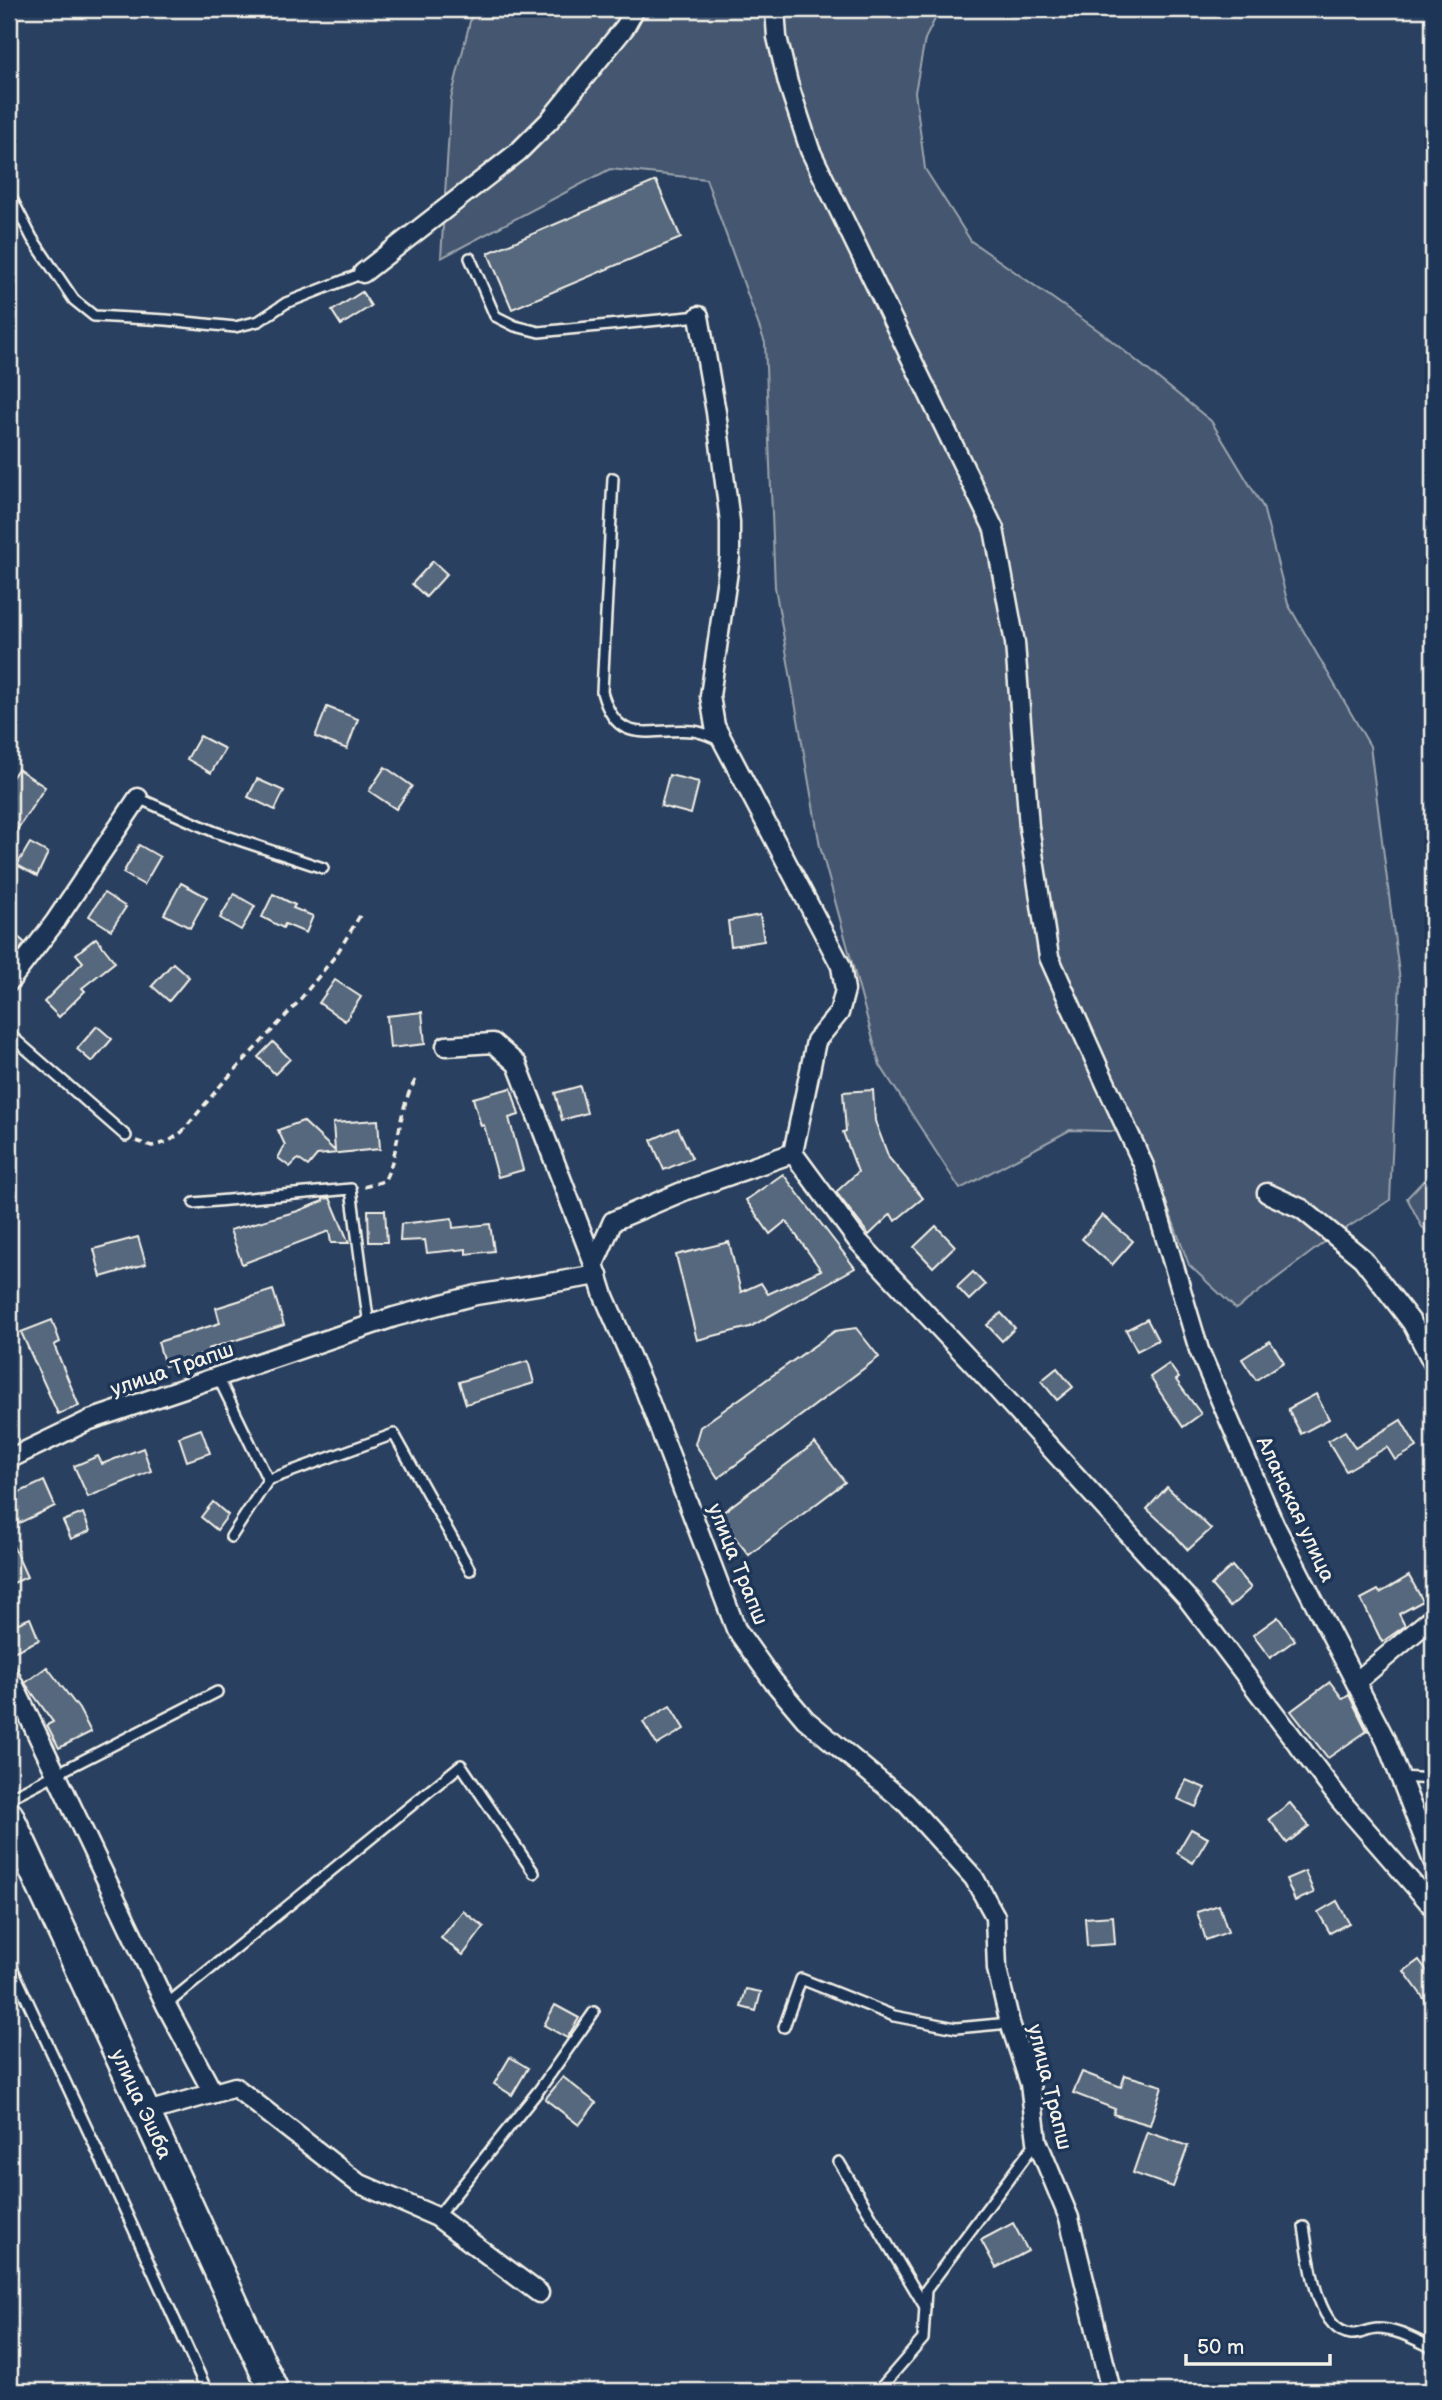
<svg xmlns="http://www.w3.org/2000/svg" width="1442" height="2400" font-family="'Balsamiq Sans',sans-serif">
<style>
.green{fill:#445771;stroke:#9ca4ac;stroke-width:2}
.building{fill:#56677d;stroke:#f4f1e8;stroke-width:2}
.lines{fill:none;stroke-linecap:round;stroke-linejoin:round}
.service-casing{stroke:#f4f1e8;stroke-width:14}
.minor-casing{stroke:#f4f1e8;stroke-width:23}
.trunk-casing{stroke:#f4f1e8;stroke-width:33}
.path{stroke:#f4f1e8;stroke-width:3.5;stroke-dasharray:7 5;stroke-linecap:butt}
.service{stroke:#1d3557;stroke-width:9}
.minor{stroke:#1d3557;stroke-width:18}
.trunk{stroke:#1d3557;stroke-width:28}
.labels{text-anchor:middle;stroke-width:7;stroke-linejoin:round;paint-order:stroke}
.street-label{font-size:21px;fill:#f4f1e8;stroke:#1d3557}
</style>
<rect width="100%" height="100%" fill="#2a4060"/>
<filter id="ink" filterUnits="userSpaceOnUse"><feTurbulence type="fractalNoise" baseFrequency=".0143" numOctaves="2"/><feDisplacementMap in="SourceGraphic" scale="14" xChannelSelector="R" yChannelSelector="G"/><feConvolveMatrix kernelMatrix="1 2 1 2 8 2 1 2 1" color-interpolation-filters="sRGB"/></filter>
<g filter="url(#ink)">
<g class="green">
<polygon points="473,9 940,9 925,39 915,92 925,169 971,241 1102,333 1211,421 1263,507 1288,604 1370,746 1400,981 1390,1200 1322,1244 1236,1309 1189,1265 1140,1132 1070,1130 960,1189 880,1065 820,846 775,587 765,343 706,179 610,169 441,258 451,99"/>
<polygon points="1433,1175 1433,1239 1422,1227 1407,1198 1425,1179"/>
</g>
<g class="building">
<polygon points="656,181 681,238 512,309 488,253"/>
<polygon points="362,292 371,306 341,325 332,311"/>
<polygon points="433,561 447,574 426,597 412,584"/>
<polygon points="327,707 358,719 347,749 315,737"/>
<polygon points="200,736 225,749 211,773 187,759"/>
<polygon points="385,767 412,786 396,809 369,791"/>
<polygon points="18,769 45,787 9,842 9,782"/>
<polygon points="669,775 699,782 691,814 661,806"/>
<polygon points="257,779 284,791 275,810 248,797"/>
<polygon points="30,843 48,853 37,876 17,865"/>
<polygon points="139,845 160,857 144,885 123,873"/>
<polygon points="181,883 207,897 190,928 164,914"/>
<polygon points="104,893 126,907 111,930 89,916"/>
<polygon points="234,894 255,906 241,930 220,918"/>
<polygon points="273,894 295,905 293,908 313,916 306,933 285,924 283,928 262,917"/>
<polygon points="760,915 764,941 731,946 728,921"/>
<polygon points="9,929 25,943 9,964"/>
<polygon points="96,938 115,962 82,988 85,991 59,1017 44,1002 83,962 76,954"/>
<polygon points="173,963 189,977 169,1001 152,986"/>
<polygon points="335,980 361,997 345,1021 319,1003"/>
<polygon points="422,1012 425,1044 390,1048 387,1016"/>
<polygon points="97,1026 112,1039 92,1062 77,1049"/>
<polygon points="273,1042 290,1059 275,1074 258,1057"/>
<polygon points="580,1086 587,1113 562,1120 555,1093"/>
<polygon points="511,1088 519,1115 509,1118 523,1170 498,1177 484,1125 481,1126 473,1098"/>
<polygon points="873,1090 875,1121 889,1158 923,1198 895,1221 891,1214 869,1235 836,1192 858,1172 843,1132 846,1131 843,1092"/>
<polygon points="378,1120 380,1149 317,1155 308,1166 298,1159 290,1167 278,1158 285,1145 278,1130 303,1121 335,1151 333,1123"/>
<polygon points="678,1128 692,1158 664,1170 651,1140"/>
<polygon points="783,1174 855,1268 750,1327 697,1340 676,1255 729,1242 741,1292 761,1283 768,1294 821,1270 786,1221 770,1234 746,1200"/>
<polygon points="330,1198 349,1243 331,1243 329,1231 242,1264 230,1230 298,1211 323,1201 323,1199"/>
<polygon points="368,1210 385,1210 387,1242 369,1242"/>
<polygon points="1102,1215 1133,1241 1112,1265 1082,1239"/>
<polygon points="452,1218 453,1228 490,1224 494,1251 466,1254 466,1249 427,1253 425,1240 400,1241 401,1224"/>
<polygon points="936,1226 955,1246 933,1267 914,1247"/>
<polygon points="138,1237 146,1264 101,1277 94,1249"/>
<polygon points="973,1272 985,1285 969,1300 957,1287"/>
<polygon points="273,1290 284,1325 208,1349 209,1352 165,1366 158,1342 220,1323 216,1308"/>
<polygon points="1001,1313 1015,1328 1002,1341 987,1325"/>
<polygon points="1147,1319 1158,1340 1137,1351 1126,1330"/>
<polygon points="52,1320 60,1342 54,1345 79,1406 58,1414 21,1332"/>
<polygon points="856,1328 879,1357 718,1478 695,1444 700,1427 835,1331"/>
<polygon points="1270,1341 1284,1362 1256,1380 1242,1359"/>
<polygon points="528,1361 534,1383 466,1404 459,1382"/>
<polygon points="1169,1364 1179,1378 1176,1380 1201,1414 1183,1427 1150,1377"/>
<polygon points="1057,1368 1073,1387 1057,1400 1041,1381"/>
<polygon points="1316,1394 1329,1419 1301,1434 1288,1409"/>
<polygon points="1401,1420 1417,1447 1395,1460 1387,1447 1346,1471 1328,1441 1345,1431 1355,1448"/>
<polygon points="201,1429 210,1453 187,1461 179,1437"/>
<polygon points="815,1443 845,1482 749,1555 718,1516"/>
<polygon points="143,1448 151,1471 88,1497 74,1466 98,1456 102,1464"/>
<polygon points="44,1481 55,1506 17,1524 9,1506 9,1497"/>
<polygon points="1167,1487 1211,1529 1188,1550 1173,1533 1147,1509"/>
<polygon points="213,1502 228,1515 217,1530 201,1517"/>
<polygon points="83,1513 90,1531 71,1539 63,1521"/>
<polygon points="9,1537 27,1577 9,1585"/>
<polygon points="1232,1566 1251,1588 1230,1607 1211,1585"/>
<polygon points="1409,1576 1423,1601 1399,1614 1405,1626 1382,1642 1361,1599 1378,1590 1380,1593"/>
<polygon points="1278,1617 1295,1640 1270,1658 1253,1635"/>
<polygon points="30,1618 39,1640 9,1654 9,1627"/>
<polygon points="47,1667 79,1709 91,1732 59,1748 47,1725 53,1722 25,1683"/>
<polygon points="1330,1682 1343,1699 1349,1695 1367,1731 1328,1758 1291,1711"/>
<polygon points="670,1706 684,1729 657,1745 643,1722"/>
<polygon points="1186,1780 1205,1788 1196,1807 1178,1799"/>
<polygon points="1290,1803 1309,1826 1287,1843 1269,1819"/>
<polygon points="1191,1829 1208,1838 1193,1863 1177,1853"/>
<polygon points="1305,1871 1314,1893 1295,1901 1286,1879"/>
<polygon points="1337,1901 1349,1923 1330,1933 1318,1912"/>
<polygon points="1219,1905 1228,1932 1206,1940 1197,1912"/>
<polygon points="463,1911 484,1927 463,1955 441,1938"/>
<polygon points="1113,1916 1115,1944 1087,1946 1085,1918"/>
<polygon points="1419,1960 1433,1979 1433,2011 1404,1971"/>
<polygon points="746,1989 761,1992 756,2011 741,2007"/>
<polygon points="555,2005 579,2018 567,2038 544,2025"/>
<polygon points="510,2057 528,2068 512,2095 494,2084"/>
<polygon points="1082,2072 1121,2087 1125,2075 1162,2086 1150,2125 1113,2114 1115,2109 1073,2093"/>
<polygon points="563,2077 596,2103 579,2125 545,2099"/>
<polygon points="1147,2132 1188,2146 1173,2187 1133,2173"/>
<polygon points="1013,2223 1028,2251 996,2268 981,2240"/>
</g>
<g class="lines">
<defs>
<g id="service">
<polyline points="9,193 32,238 74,300 94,316 166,320 235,327 259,321 286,303 363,273"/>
<polyline points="470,258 495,316 515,326 539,332 699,316"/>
<path d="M613,478L602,692C618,749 650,727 693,731C703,732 710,736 719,740"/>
<polyline points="138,798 215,832 323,868"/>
<polyline points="9,1034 126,1136"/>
<polyline points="194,1203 351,1189 369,1326"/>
<polyline points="218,1377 268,1480"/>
<polyline points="231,1537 268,1480 394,1434 470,1570"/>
<polyline points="1400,1777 1433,1779"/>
<polyline points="9,1798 217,1692"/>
<polyline points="9,1961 130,2221 207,2391"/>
<polyline points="166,2005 461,1765 534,1873"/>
<polyline points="784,2027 801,1979 894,2016 956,2028 1010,2023"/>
<polyline points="839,2162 925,2307"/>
<polyline points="437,2217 539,2090 594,2012"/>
<path d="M1304,2227C1309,2255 1315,2330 1351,2334C1359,2335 1369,2329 1377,2329C1397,2329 1416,2340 1433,2348"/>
<polyline points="878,2391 923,2339 926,2290 1037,2141"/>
</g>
<g id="minor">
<polyline points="775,9 777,37 788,83 810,150 994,529 1015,643 1029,827 1049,957 1100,1071 1144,1166 1199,1350 1275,1526 1386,1741 1433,1861"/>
<polyline points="363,273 518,152 549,121 625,27 635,9"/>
<polyline points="699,316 716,412 730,522 730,557 710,696 715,726 841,966 845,990 839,1013 816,1041 793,1153 857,1240 995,1387 1187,1598 1340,1800 1433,1907"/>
<polyline points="9,982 55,922 138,798"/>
<polyline points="446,1046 493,1043 517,1064 594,1264"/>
<polyline points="793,1153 684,1191 613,1221 594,1264 604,1296 645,1390 736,1629 773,1681 805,1719 906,1803 974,1878 995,1916 997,1969 1010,2023 1030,2084 1037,2141 1069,2218 1111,2391"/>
<polyline points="1267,1193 1302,1209 1362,1258 1412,1323 1433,1363"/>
<polyline points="9,1459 90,1420 394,1317 476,1295 598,1275"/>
<polyline points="9,1675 166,2005 213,2093"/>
<polyline points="1356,1682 1433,1617"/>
<polyline points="147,2112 235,2087 358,2183 437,2217 539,2293"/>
</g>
<g id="trunk">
<path id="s1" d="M9,1816L274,2391"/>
</g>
</defs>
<use href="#service" class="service-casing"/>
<use href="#minor" class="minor-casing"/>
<use href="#trunk" class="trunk-casing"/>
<g class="path">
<polyline points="136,1141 152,1146 168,1142 182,1132 221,1085 294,1007 336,955 361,914"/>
<path d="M364,1187L384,1181C402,1148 396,1109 417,1078"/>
</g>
<use href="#service" class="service"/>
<use href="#minor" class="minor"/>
<use href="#trunk" class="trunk"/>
</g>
</g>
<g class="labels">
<g class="street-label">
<text transform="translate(172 1369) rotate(-19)" y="7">улица Трапш</text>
<text transform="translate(1296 1509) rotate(65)" y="7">Аланская улица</text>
<text transform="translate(738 1564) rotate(68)" y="7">улица Трапш</text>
<text transform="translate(1050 2087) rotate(76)" y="7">улица Трапш</text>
<text dy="7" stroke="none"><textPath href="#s1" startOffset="317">улица Эшба</textPath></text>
</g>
</g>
<rect width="1442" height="2400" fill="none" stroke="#1d3557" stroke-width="35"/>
<rect x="18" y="18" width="1407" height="2365" fill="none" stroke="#f4f1e8" stroke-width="2.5" filter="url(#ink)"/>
<path d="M1186 2354v10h144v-10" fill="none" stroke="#f4f1e8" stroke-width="3.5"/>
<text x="1197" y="2354" font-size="21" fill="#f4f1e8" stroke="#1d3557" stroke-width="5" paint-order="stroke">50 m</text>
</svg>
